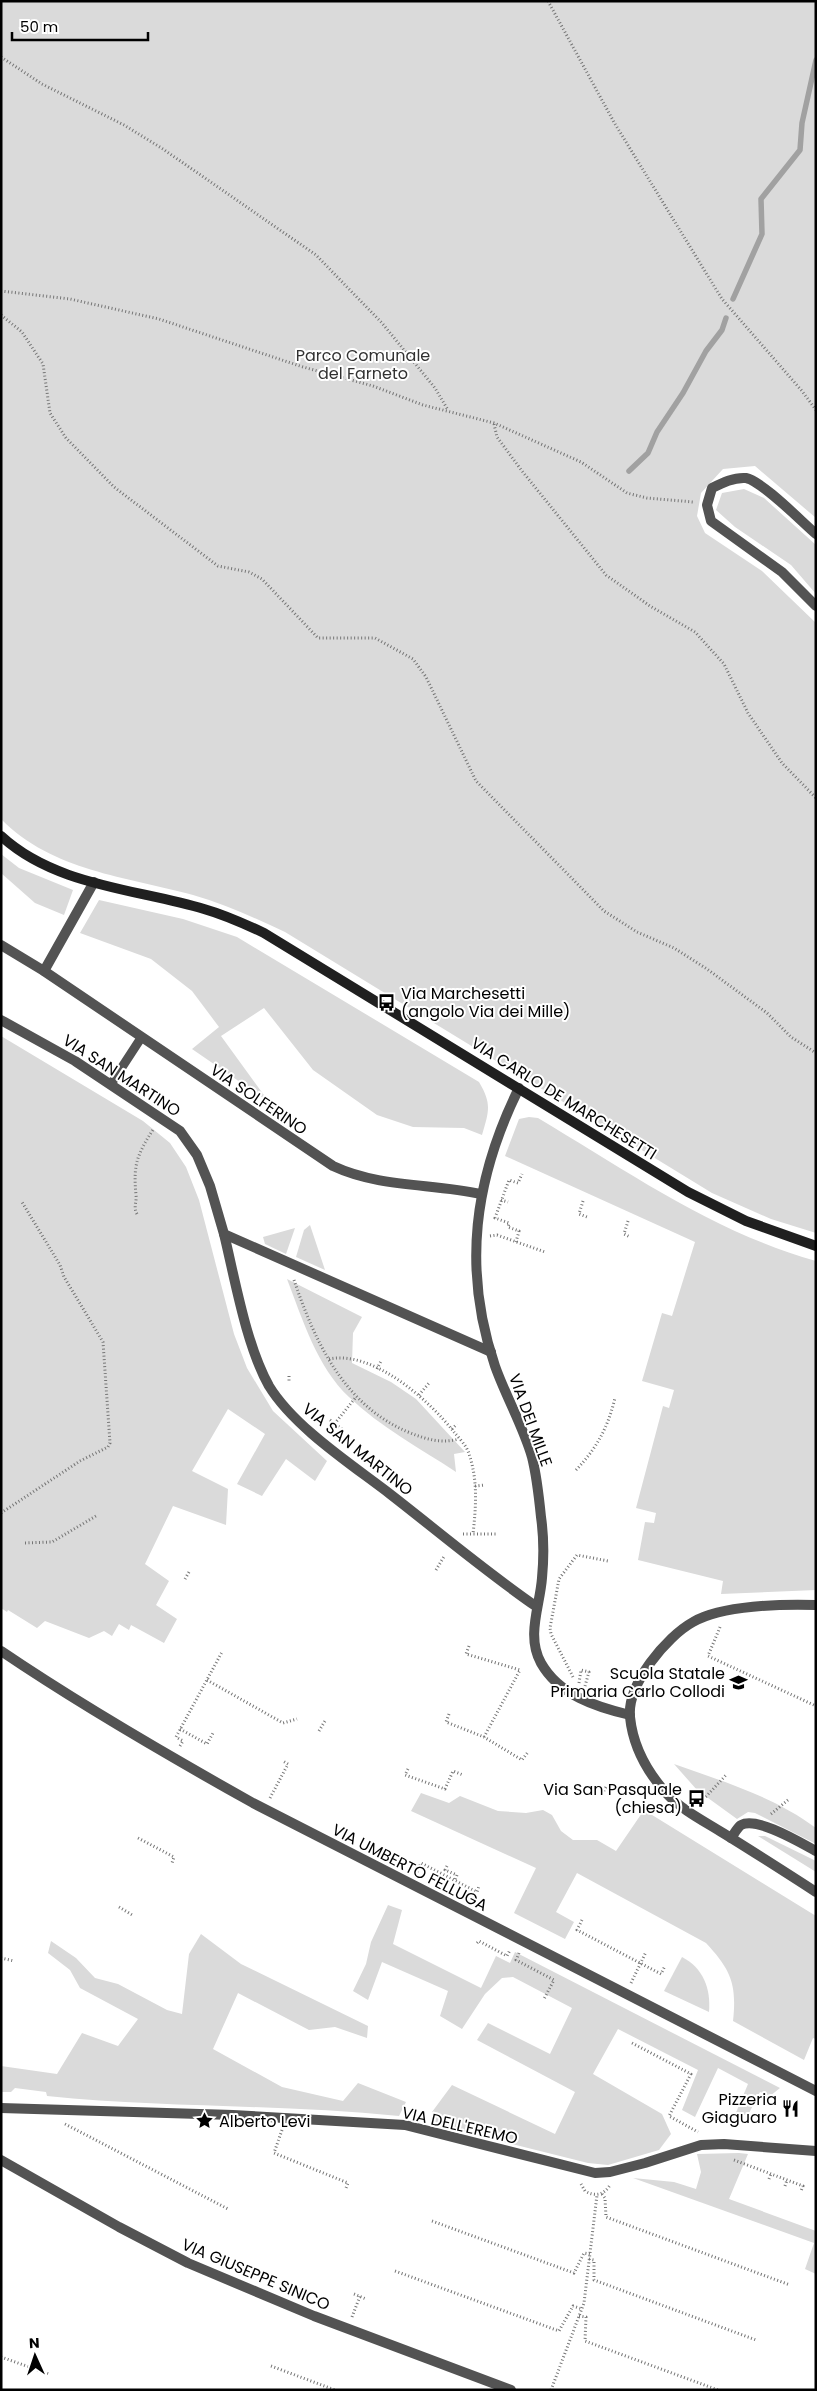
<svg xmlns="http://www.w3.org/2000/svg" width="817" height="2391" font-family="Poppins,sans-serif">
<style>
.green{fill:#dadada}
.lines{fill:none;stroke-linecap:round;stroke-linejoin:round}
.stream{stroke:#a1a1a1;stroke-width:5.5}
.path{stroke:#757575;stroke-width:3;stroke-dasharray:1 2.5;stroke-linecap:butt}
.service{stroke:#535353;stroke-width:9}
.minor{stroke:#535353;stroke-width:10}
.tertiary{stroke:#535353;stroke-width:10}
.secondary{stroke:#202020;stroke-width:10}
.labels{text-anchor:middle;stroke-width:4;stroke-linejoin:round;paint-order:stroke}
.park-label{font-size:16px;fill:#313131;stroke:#fff}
.poi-label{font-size:16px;fill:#000;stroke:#fff;text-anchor:end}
.street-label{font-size:16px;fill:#000;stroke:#fff}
</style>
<rect width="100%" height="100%" fill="#fff"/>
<g class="green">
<path d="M1,1H816V518L755,466L723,469L701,493L697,516L705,533L762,571L816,623V1233L771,1219L712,1193L285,932C255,918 225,904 193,895C127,877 52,871 1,819Z"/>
<polygon points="744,489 764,498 816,545 816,594 791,565 735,527 716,510 722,493"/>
<polygon points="1,854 19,868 73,890 64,915 35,903 1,873"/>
<path d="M99,900L183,919L237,937L479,1082C492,1104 489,1111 482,1135L464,1128L413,1127L377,1115L313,1070L264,1008L221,1036L269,1102L192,1049L219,1027L192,991L151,959L80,933Z"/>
<polygon points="1,1036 143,1121 170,1143 186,1167 199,1200 234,1334 247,1368 273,1411 327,1461 315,1481 286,1459 262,1496 237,1484 265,1434 228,1409 192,1471 228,1489 226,1525 173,1506 145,1564 169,1581 156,1605 177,1619 164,1643 131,1625 129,1630 119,1624 112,1636 104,1631 89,1638 45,1621 37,1628 8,1610 7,1612 1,1608"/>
<path d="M529,1117L538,1118C627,1171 715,1233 816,1261V1590L721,1594L723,1581L638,1560L645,1522L654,1523L656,1513L636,1508L663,1406L669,1408L674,1390L642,1381L662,1313L672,1316L695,1242L505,1156L519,1119Z"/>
<polygon points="310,1225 325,1270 296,1257 304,1230"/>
<polygon points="295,1228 286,1254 265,1244 263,1237"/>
<path d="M287,1279L362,1317L353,1333L352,1363L391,1382L416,1399L465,1452L454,1454L456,1472C420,1448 380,1427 349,1397C317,1367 302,1318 287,1279Z"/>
<path d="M674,1764C724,1782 773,1796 816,1828V1844L755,1813L748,1812L737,1819L697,1790Z"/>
<path d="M421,1793L449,1803L460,1796L498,1811L526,1813L543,1810L552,1815L561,1831L573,1840H597L616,1851L644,1810L816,1916V2039L813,2038L804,2060L733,2021C737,1984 731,1970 706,1943L577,1873L556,1912L574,1922L565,1939L514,1913L536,1868L411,1811Z"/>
<polygon points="758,1836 765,1836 816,1861 816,1872"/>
<polygon points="388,1905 402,1910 393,1944 481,1988 496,1956 510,1963 515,1952 780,2088 770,2096 760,2092 748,2115 735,2115 748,2084 718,2068 695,2117 682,2110 698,2070 618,2029 593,2074 662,2114 671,2134 659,2150 608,2165 588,2163 440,2126 432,2119 432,2112 452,2085 555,2134 575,2092 477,2040 488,2023 550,2054 572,2008 513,1977 502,1978 485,1994 462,2029 440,2016 448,1991 382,1962 368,2000 353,1991 366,1964 371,1942"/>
<path d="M201,1934L241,1964L368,2026L367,2038L335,2027L309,2030L238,1993L213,2049L282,2087L343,2101L358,2083L406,2102L399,2116C282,2104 164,2108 47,2096L46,2092L15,2088L11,2092H1V2066L57,2074L82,2033L118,2046L138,2019L80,1988L70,1970L48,1953L51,1941L76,1958L95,1978L118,1984L167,2010L182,2014L189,1954Z"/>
<path d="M682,1957C703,1968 711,1988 709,2012L664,1991Z"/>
<polygon points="739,2153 748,2154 729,2199 816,2231 816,2274 805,2269 814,2243 633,2178 674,2182 696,2189 701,2172 697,2154"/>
</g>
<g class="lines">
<g class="stream">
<polyline points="733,299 762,234 761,199 800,150 802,123 816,60"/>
<polyline points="629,471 648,453 657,432 683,393 706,351 722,330 726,318"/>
</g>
<g class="path">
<polyline points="548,1 615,124 722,299 802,391 816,410"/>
<polyline points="1,57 42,84 124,125 163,149 316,255 382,323 435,388 448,410"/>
<polyline points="1,291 70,299 159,319 303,367 373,386 423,405 494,423 581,462 627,493 647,498 693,502"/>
<polyline points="1,315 22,332 43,364 50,413 66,438 114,487 218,566 249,572 262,579 318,638 375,638 413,659 426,677 476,781 604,911 637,932 674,948 707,969 767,1013 791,1037 816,1053"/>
<polyline points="494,424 497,437 522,471 606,575 650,606 695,632 724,664 748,713 782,763 816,798"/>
<polyline points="501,1200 508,1202"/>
<polyline points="583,1201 579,1214 587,1217"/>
<path d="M137,1214C133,1207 137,1202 136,1195C133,1164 137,1155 154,1128"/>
<polyline points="628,1221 624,1234 630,1237"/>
<polyline points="490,1236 497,1235 545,1252"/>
<polyline points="516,1242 519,1231 508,1227 509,1223 495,1218 509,1180 518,1183 522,1174"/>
<path d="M294,1280C315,1342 344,1405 408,1432C425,1439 441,1444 459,1439"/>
<path d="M329,1359C373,1350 429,1400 454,1432C459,1438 467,1446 469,1454C478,1480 476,1507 473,1534"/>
<polyline points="377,1369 381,1361"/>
<polyline points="289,1376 289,1382"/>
<polyline points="419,1395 429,1383"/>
<polyline points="330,1420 343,1430"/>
<polyline points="452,1429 457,1424"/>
<polyline points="328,1432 356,1397"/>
<path d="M576,1470C597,1448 608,1427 615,1398"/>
<polyline points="475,1486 485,1485"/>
<polyline points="1,1513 80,1461 108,1447 110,1443 103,1342 64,1277 60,1265 22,1202"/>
<polyline points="463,1534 497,1534"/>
<polyline points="25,1543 52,1542 96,1516"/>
<polyline points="436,1570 445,1555"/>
<polyline points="185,1579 189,1572"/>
<polyline points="720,1627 708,1656 816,1706"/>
<polyline points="469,1646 466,1654 520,1670 484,1737"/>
<polyline points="573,1677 551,1634 550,1628 559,1579 577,1555 608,1561"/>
<polyline points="207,1680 283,1723 297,1719"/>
<polyline points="579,1683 581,1670 589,1672 585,1686"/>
<polyline points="449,1714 446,1722 484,1737 522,1760 528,1752"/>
<polyline points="180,1729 207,1744 213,1733"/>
<polyline points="319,1731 325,1721"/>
<polyline points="180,1746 183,1741 176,1737 222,1652"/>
<polyline points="408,1769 405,1775 445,1789 453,1771 463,1775"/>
<polyline points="602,1794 606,1787"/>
<polyline points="270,1798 288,1764 283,1761"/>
<polyline points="701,1802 727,1774"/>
<polyline points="771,1814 788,1800"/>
<polyline points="138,1838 174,1857 172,1863"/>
<polyline points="447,1866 445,1870 457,1875 455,1880"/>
<polyline points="417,1872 421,1863 477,1892 479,1886"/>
<polyline points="119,1907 134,1916"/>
<polyline points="582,1920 577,1930 661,1974 665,1966"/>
<polyline points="477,1943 479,1941 507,1956 510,1950"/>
<polyline points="519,1953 516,1960 554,1980 544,1999"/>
<polyline points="1,1958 14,1961"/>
<polyline points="631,1983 646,1952"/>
<polyline points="632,2043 691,2074 669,2116 698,2132"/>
<polyline points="65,2124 228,2209"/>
<polyline points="282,2130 274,2153 348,2183 346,2188"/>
<polyline points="734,2160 803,2186 801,2191"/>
<polyline points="769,2179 771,2174"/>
<path d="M581,2184L585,2191C595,2197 604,2195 610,2185"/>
<polyline points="785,2186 787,2180"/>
<polyline points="602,2194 605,2198 606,2217 790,2285"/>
<polyline points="432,2221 574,2273 584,2253 590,2254"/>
<polyline points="589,2259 594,2260 594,2280 756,2340"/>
<polyline points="395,2271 559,2331 573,2306 582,2309"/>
<polyline points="354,2294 366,2299"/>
<polyline points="579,2316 586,2317 585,2341 718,2390"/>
<polyline points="352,2317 360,2296"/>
<polyline points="1,2357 49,2374"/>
<polyline points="271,2366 335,2390"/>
<polyline points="36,2369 39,2359"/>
<polyline points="551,2390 584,2303 597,2195"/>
</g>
<polyline class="service" points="111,1084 141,1038"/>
<g class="minor">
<path d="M816,534C802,522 762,481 746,478C734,477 722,483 712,488L707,505L711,521L782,572L816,606"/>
<path d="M1,945L44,971L333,1166C380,1188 432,1183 481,1194"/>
<polyline points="44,971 94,882"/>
<polyline points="1,1020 75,1061 180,1131 197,1155 210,1186 224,1234 491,1352"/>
<path d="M519,1088C474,1179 462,1269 495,1366C506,1397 523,1426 532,1457C537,1477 539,1497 541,1517C544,1538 544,1557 542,1578C540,1606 526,1636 541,1663C559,1695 596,1707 630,1715"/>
<path d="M224,1234C235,1279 246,1345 269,1386C294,1427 351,1464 390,1494C439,1532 486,1572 537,1607"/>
<path d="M1,1651C82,1706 167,1755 253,1803L816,2091"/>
<path d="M731,1838C734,1834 737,1828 741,1825C757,1816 801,1843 816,1851"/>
<polyline points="1,2108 233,2115 405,2125 595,2173 610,2172 645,2163 701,2145 724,2144 816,2151"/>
<polyline points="1,2160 119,2227 188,2263 314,2316 511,2390"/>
</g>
<path class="tertiary" d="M816,1605C783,1604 722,1605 693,1622C666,1637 627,1684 630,1717C633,1746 647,1772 667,1794C682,1810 704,1821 723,1833C754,1852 785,1872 816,1892"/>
<path class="secondary" d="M1,836C55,886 137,889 204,909C225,915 245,924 264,933L688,1192L746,1221L816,1246"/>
</g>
<defs>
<symbol id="bus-bare" viewBox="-9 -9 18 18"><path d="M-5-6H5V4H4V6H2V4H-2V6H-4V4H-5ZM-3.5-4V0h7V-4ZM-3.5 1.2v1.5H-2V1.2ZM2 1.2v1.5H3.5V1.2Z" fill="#000" stroke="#fff" stroke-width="2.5" paint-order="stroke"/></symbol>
<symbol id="school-bare" viewBox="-9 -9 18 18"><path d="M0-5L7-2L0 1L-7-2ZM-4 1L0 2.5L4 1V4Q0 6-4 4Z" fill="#000" stroke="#fff" stroke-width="2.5" paint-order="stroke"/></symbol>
<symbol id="restaurant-bare" viewBox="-9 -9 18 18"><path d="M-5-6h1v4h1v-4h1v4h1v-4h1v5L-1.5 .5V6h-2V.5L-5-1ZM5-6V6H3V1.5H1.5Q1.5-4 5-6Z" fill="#000" stroke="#fff" stroke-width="2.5" paint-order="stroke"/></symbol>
<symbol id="sight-bare" viewBox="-9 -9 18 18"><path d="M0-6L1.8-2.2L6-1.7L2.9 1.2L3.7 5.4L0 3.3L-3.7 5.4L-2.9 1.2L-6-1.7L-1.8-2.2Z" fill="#000" stroke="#fff" stroke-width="2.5" paint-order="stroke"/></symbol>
</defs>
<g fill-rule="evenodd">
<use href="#bus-bare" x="374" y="990" width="25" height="25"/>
<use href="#school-bare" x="726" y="1670" width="25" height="25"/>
<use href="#bus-bare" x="684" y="1786" width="25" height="25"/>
<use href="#restaurant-bare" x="778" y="2096" width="25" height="25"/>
<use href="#sight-bare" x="192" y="2108" width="25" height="25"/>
</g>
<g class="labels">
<g class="park-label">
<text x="363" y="361">Parco Comunale<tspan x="363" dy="18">del Farneto</tspan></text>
</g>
<g class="poi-label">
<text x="401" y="999" text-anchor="start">Via Marchesetti<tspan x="401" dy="18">(angolo Via dei Mille)</tspan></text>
<text x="725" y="1679">Scuola Statale<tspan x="725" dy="18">Primaria Carlo Collodi</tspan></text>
<text x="682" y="1795">Via San Pasquale<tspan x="682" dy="18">(chiesa)</tspan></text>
<text x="777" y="2105">Pizzeria<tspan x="777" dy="18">Giaguaro</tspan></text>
<text x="219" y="2127" text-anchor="start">Alberto Levi</text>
</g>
<g class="street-label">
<text transform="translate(122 1075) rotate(33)" y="6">VIA SAN MARTINO</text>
<text transform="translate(564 1098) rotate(32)" y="6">VIA CARLO DE MARCHESETTI</text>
<text transform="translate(259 1099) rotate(34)" y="6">VIA SOLFERINO</text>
<text transform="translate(531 1420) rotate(70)" y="6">VIA DEI MILLE</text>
<text transform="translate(358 1449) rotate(39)" y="6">VIA SAN MARTINO</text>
<text transform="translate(410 1867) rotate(27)" y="6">VIA UMBERTO FELLUGA</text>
<text transform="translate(460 2125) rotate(13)" y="6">VIA DELL'EREMO</text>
<text transform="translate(256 2274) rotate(23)" y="6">VIA GIUSEPPE SINICO</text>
</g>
</g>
<rect width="817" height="2391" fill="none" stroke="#000000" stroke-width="5"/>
<g transform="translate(35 2356) rotate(357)" stroke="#ffffff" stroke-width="4" paint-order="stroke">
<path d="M0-4L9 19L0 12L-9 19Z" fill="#000000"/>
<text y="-8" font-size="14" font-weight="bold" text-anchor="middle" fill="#000000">N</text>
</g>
<path d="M12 32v8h136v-8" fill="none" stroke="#000000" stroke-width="2.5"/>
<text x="20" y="32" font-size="15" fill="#000000" stroke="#ffffff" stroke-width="4" paint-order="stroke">50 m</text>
</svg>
